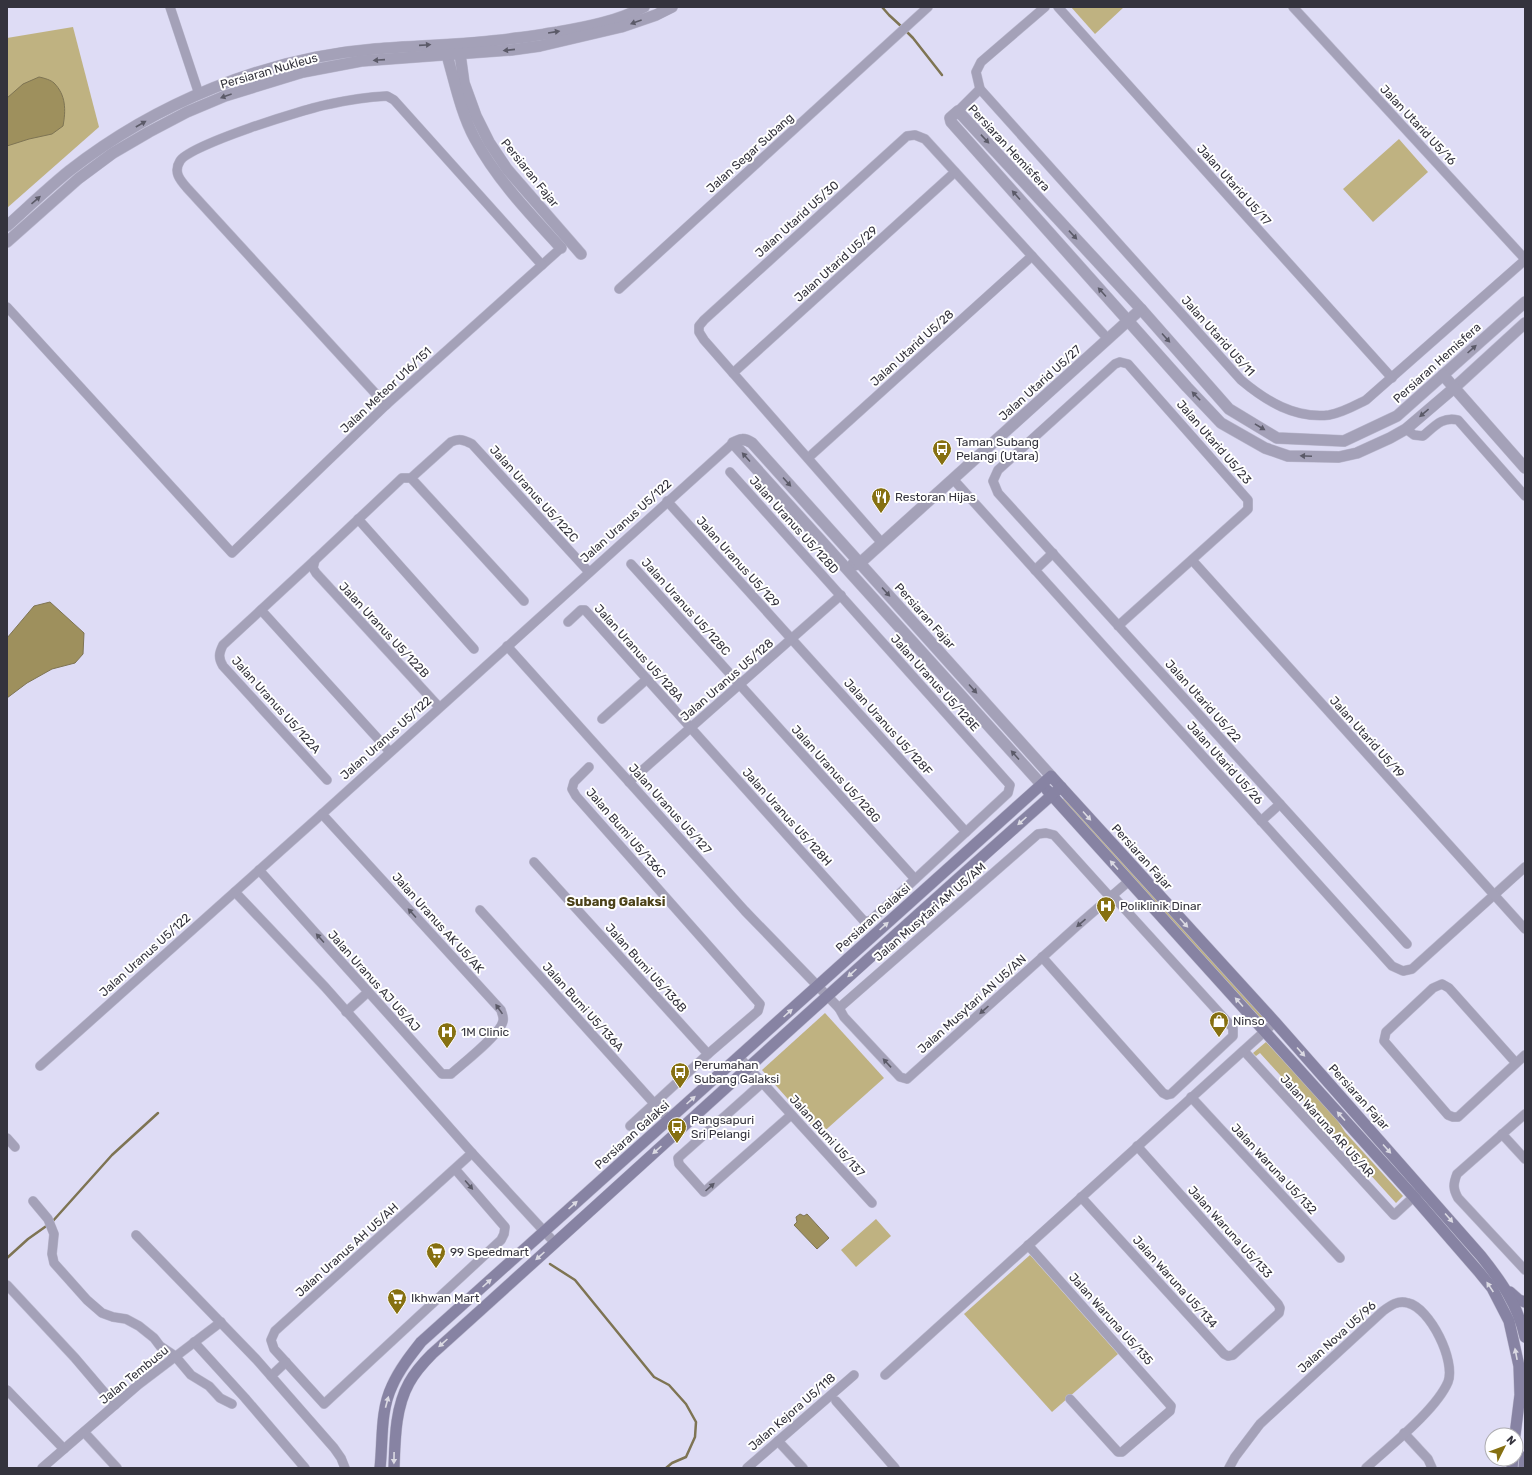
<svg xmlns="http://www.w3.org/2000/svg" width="1532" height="1475" font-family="Rubik,sans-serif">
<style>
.green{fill:#bfb281}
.water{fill:#9e905d;stroke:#7e7453}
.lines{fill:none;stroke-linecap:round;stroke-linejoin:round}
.stream{stroke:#7e7453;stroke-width:2.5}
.minor-casing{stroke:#bcbad0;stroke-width:10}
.tertiary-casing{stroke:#bcbad0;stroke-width:12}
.secondary-casing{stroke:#bcbad0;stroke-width:12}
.minor{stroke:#a4a1b8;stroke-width:9}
.tertiary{stroke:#a4a1b8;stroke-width:11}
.secondary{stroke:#8783a3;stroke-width:11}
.oneway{fill:#5b5a68}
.oneway2{fill:#dbdae3}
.labels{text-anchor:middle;stroke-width:4;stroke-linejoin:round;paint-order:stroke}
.street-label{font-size:12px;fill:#34333d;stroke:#fff}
.poi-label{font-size:12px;fill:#34333d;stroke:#fff;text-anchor:start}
.neighbourhood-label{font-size:13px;font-weight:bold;fill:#4b4118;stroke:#fff}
</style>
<rect width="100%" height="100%" fill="#dedcf5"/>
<g class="green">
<polygon points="1071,7 1124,7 1095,34"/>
<polygon points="73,27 99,127 7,208 7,38"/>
<polygon points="1399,139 1428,172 1373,222 1343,189"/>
<polygon points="1064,798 1267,1021 1265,1023 1062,800"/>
<polygon points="825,1013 884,1078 820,1135 762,1070"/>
<polygon points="1266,1042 1336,1118 1345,1132 1403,1196 1396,1203 1260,1053 1256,1056 1253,1053"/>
<polygon points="876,1219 891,1236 856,1267 841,1250"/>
<polygon points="1030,1255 1118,1354 1052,1412 964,1314"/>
</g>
<g class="water">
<path d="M39,77C44,78 51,80 54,83C66,95 66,110 63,126L52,134L29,139L7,146V98L23,84Z"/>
<polygon points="50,602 84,633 83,654 75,663 52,669 27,683 7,698 7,638 34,606"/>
<polygon points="800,1214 804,1216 807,1214 829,1238 817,1249 794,1225 797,1222 796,1217"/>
</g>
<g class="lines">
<g class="stream">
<polyline points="882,7 889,15 902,27"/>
<polyline points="905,30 913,38 942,75"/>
<polyline points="7,1258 28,1239 52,1222 112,1155 158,1113"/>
<polyline points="550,1264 575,1280 654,1377 669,1385 686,1404 696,1422 695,1437 686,1457 672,1463 666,1468"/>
</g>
<defs>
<g id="minor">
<polyline points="170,7 199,94"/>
<polyline points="1058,7 1392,378"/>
<polyline points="1293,7 1525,259"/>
<polyline points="980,89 976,72 981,62 1045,7"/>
<path d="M958,111L980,89L1241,380C1266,401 1295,419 1329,415C1342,413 1354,406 1366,400L1525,260"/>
<polyline points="619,289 928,7"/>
<polyline points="7,307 232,553 386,405 561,248"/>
<polyline points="733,373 955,172"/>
<path d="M386,405L187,188C180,180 173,172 180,161C189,145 307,108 330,104C348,100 369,97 387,96L394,100L542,265"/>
<path d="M1406,429L1414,435L1423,436C1434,427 1442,416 1458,420L1525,496"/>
<polyline points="808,458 1032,256"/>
<polyline points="411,478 524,601"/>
<polyline points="953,479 1392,966 1403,971 1412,969 1525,867"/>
<polyline points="667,501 966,832"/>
<polyline points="358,519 474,649"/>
<polyline points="882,543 704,340 699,332 699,326 704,320 907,136 915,135 925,139 1108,339"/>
<path d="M315,560L223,645C219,653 218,658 223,666L327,780"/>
<polyline points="1192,560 1525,929"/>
<polyline points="631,564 915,879"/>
<polyline points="1035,570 1053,553"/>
<polyline points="261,610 390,752"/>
<polyline points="568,622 581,610 585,610 864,921 870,921 1008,793 1010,785 730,472"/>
<polyline points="1118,626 1245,512 1248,509 1248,500 1128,364 1120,362 1115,364 998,470 993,481 998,493 1407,944"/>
<polyline points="507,646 745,911 839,1008 1038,834 1046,833 1054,835 1110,897"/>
<path d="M439,707L316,573L313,568L315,560L402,478H411L451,442C459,438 464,440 472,444L589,572"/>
<polyline points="602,719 647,679"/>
<polyline points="589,767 574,782 572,789 576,796 760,1004 758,1011 708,1054 630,1126"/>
<polyline points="629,782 841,595"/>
<polyline points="1261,821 1280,804"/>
<polyline points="534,862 708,1054"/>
<path d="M259,870L442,1074H451C462,1064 501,1034 503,1021C504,1017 502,1014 501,1010L322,814"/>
<polyline points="235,892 325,987 472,1153 555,1243"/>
<polyline points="480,910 669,1120"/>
<polyline points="1042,957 1163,1093 1167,1095 1171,1094 1233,1036 1233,1028 1112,895"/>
<polyline points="839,1008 844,1017 900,1077 907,1079 1077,926 1129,881"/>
<polyline points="346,1012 368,992"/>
<polyline points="1244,1051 1394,1215 1419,1192"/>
<polyline points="739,1057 872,1203"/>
<polyline points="1516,1063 1449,988 1442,984 1433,988 1386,1032 1384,1041 1448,1115 1453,1117 1458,1117 1525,1055"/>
<polyline points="40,1066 322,814 733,443"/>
<polyline points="762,1083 678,1158 679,1164 704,1192 791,1115"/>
<polyline points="1191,1097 1340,1258"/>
<path d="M1525,1114L1457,1174C1453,1184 1453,1189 1458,1198L1525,1270"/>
<polyline points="1502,1134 1525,1159"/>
<polyline points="7,1138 15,1147"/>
<path d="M455,1169L505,1227L504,1234L501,1240L324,1404L274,1349L271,1340L275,1331C341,1272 406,1212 472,1153"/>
<polyline points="1081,1197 1224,1354 1228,1356 1233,1355 1279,1313 1280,1308 1278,1304 1137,1146"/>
<polyline points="33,1201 48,1219 54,1234 52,1254 54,1263 87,1300 102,1313 113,1317 126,1319 139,1326 154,1338 160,1346 175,1356 191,1375 209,1386 220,1398 232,1404"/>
<polyline points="136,1235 256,1359 334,1448 341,1458 345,1468"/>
<polyline points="1028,1245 1171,1406 1170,1411 1122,1452 1118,1452 1070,1399"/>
<polyline points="7,1285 75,1358 115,1405"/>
<polyline points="194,1342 245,1398 305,1468"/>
<polyline points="885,1375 1275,1022"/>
<polyline points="271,1376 286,1362"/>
<polyline points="7,1390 64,1449"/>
<polyline points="836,1401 895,1468"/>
<polyline points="84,1432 117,1468"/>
<polyline points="1404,1433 1428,1459 1432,1468"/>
<polyline points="778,1441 803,1468"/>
<polyline points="42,1468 138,1385 221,1322"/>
<polyline points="747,1468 854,1375"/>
<path d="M1229,1468L1235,1457L1260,1424L1383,1311C1391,1305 1398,1300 1408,1303C1430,1308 1456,1361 1448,1382C1436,1410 1390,1446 1366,1468"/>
</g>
<g id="tertiary">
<polyline points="460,54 464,83 476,116 489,142 507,169 581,254"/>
<path d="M447,55C455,83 461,113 475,139C497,180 530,214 561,248"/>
<path d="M7,226C27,208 48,188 69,171C156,103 265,58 375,49C422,45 470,45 517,38C530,37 544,34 558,32C587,27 618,21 644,7"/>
<polyline points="7,242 78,179 113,153 149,132 187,112 225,96 303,72 361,61 511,50 540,46 621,27 656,15 672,7"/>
<polyline points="1525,302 1397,416 1344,441 1277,438 1229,409 1141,309 958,111 950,118 951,122 1187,387 1221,423 1265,448 1288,456 1339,457 1357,453 1390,438 1406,429 1454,388 1525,323"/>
<polyline points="1443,375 1525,468"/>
<polyline points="853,564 855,565 860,563 1141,309"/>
<path d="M1041,784L733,443C740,439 744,438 752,443L1051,776"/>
</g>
<g id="secondary">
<polyline points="1047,790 1414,1197 1479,1272 1492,1288 1509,1321 1519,1366 1520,1395 1515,1435"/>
<polyline points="1510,1292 1519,1300 1525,1302"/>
<path d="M380,1468C383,1441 380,1411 392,1386C399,1370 410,1356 421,1342L1051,776L1275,1022L1481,1256C1501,1281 1518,1305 1525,1337"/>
<path d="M394,1468C395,1440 395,1408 409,1383C415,1372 423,1363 432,1354C642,1165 849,974 1061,787"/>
<polyline points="1512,1468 1513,1459"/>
<polyline points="1524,1468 1525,1457"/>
</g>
</defs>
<use href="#minor" class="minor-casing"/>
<use href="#tertiary" class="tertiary-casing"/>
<use href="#secondary" class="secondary-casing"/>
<use href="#minor" class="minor"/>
<use href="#tertiary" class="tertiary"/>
<use href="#secondary" class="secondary"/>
</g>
<defs><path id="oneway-solid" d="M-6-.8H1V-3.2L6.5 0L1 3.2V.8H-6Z"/></defs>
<g class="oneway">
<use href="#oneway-solid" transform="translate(636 22) rotate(160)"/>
<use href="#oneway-solid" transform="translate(554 32) rotate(-9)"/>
<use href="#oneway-solid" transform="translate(425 45) rotate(-4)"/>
<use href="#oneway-solid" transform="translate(509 50) rotate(174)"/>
<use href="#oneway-solid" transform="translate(379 60) rotate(176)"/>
<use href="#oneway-solid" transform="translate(226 96) rotate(160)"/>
<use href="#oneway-solid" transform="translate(141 124) rotate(-30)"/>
<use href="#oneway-solid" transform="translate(985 139) rotate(47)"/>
<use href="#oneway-solid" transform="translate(1016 195) rotate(-132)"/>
<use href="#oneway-solid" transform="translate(36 200) rotate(-41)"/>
<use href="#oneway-solid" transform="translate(1073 235) rotate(47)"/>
<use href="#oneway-solid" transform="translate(1102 292) rotate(-132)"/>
<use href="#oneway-solid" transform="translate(1166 338) rotate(48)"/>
<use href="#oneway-solid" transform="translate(1472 349) rotate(-42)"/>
<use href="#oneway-solid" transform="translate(1196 396) rotate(-134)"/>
<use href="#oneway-solid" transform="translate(1424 413) rotate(140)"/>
<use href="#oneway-solid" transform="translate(1260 427) rotate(31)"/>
<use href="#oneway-solid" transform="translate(1306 456) rotate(-178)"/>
<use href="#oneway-solid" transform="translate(746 457) rotate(-132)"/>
<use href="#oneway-solid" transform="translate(787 482) rotate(48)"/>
<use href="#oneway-solid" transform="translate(886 592) rotate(48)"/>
<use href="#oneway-solid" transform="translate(973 689) rotate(48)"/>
<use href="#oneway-solid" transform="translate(1015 755) rotate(-132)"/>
<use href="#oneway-solid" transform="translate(412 913) rotate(-132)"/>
<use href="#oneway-solid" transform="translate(1081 923) rotate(139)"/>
<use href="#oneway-solid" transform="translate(320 938) rotate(-132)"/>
<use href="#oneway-solid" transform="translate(499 1009) rotate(-125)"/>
<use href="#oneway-solid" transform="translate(984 1010) rotate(138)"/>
<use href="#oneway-solid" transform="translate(887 1063) rotate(-133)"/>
<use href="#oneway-solid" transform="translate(469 1185) rotate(49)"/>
<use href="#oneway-solid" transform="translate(710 1187) rotate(-42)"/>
</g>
<g class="oneway2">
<use href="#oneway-solid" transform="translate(1087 816) rotate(48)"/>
<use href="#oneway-solid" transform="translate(1022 821) rotate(138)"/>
<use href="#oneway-solid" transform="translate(1114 865) rotate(-132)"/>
<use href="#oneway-solid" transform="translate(1184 923) rotate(48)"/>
<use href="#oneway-solid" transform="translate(884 926) rotate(-42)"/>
<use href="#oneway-solid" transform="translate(852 973) rotate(138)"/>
<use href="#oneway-solid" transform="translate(1239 1002) rotate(-132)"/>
<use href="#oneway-solid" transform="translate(788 1013) rotate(-42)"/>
<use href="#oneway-solid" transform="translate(1301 1052) rotate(48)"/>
<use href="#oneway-solid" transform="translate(691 1100) rotate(-42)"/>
<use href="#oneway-solid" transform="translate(1341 1116) rotate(-132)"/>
<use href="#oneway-solid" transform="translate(1387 1149) rotate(48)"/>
<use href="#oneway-solid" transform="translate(657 1150) rotate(138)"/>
<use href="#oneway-solid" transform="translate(573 1205) rotate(-42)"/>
<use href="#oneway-solid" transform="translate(1449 1218) rotate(49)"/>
<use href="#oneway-solid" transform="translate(540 1256) rotate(138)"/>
<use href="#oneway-solid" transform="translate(487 1283) rotate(-42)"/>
<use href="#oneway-solid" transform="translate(1490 1287) rotate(-124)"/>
<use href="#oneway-solid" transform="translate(443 1343) rotate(138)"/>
<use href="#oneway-solid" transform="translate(1516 1354) rotate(-101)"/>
<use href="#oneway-solid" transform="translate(387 1402) rotate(-75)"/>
<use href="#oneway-solid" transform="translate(394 1458) rotate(91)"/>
</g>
<defs>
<symbol id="bus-pin" viewBox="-11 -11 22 30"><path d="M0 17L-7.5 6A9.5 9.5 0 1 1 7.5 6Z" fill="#867011" stroke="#fff"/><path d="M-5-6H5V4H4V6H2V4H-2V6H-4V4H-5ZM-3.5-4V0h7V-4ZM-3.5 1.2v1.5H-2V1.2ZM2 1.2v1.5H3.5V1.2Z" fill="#fff"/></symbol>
<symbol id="restaurant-pin" viewBox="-11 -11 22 30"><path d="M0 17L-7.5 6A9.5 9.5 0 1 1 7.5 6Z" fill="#867011" stroke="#fff"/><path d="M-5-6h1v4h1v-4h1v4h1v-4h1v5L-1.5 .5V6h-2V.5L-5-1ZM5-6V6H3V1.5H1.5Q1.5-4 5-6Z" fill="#fff"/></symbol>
<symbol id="hospital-pin" viewBox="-11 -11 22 30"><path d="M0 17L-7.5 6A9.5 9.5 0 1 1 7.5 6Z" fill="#867011" stroke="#fff"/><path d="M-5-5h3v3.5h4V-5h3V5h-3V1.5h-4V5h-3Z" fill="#fff"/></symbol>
<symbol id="shop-pin" viewBox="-11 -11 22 30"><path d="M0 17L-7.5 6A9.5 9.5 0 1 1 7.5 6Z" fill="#867011" stroke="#fff"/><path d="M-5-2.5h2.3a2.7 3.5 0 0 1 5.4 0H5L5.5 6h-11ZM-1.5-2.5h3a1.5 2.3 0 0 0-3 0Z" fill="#fff"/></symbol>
<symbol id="supermarket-pin" viewBox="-11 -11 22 30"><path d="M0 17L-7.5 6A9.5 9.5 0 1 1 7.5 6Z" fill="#867011" stroke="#fff"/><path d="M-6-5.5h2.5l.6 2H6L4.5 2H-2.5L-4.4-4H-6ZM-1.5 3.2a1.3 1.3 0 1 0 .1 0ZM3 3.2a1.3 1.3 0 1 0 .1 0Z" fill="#fff"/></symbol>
</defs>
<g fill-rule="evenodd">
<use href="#bus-pin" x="931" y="438" width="22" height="30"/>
<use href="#restaurant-pin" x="870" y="486" width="22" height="30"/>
<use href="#hospital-pin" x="1095" y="895" width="22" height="30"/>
<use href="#shop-pin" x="1208" y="1010" width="22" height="30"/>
<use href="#hospital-pin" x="436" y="1021" width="22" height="30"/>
<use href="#bus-pin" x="669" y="1061" width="22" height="30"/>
<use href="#bus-pin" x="666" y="1116" width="22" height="30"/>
<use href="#supermarket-pin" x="425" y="1241" width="22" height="30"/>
<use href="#supermarket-pin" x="386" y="1287" width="22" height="30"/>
</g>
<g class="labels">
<g class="street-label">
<text transform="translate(269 71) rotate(-16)" y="4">Persiaran Nukleus</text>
<text transform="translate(1418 125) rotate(47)" y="4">Jalan Utarid U5/16</text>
<text transform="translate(1009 148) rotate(47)" y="4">Persiaran Hemisfera</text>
<text transform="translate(750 153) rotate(-42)" y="4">Jalan Segar Subang</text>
<text transform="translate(530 173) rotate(51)" y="4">Persiaran Fajar</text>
<text transform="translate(1234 185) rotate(48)" y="4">Jalan Utarid U5/17</text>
<text transform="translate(797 219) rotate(-42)" y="4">Jalan Utarid U5/30</text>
<text transform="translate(836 264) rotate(-42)" y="4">Jalan Utarid U5/29</text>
<text transform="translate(1218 336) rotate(48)" y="4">Jalan Utarid U5/11</text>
<text transform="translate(912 348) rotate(-42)" y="4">Jalan Utarid U5/28</text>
<text transform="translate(1437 363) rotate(-42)" y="4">Persiaran Hemisfera</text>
<text transform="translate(1040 383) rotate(-42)" y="4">Jalan Utarid U5/27</text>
<text transform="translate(386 390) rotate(-43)" y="4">Jalan Meteor U16/151</text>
<text transform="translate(1214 442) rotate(49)" y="4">Jalan Utarid U5/23</text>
<text transform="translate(534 494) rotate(48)" y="4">Jalan Uranus U5/122C</text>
<text transform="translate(626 521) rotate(-42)" y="4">Jalan Uranus U5/122</text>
<text transform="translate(794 525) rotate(48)" y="4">Jalan Uranus U5/128D</text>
<text transform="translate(738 562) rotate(48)" y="4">Jalan Uranus U5/129</text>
<text transform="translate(686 607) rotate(48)" y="4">Jalan Uranus U5/128C</text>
<text transform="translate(925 616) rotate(48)" y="4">Persiaran Fajar</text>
<text transform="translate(384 630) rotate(47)" y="4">Jalan Uranus U5/122B</text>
<text transform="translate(639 653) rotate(48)" y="4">Jalan Uranus U5/128A</text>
<text transform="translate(727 680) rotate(-41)" y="4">Jalan Uranus U5/128</text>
<text transform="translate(935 683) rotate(48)" y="4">Jalan Uranus U5/128E</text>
<text transform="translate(1203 701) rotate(48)" y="4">Jalan Utarid U5/22</text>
<text transform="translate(276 705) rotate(48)" y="4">Jalan Uranus U5/122A</text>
<text transform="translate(888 727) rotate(48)" y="4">Jalan Uranus U5/128F</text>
<text transform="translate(1367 737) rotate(48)" y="4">Jalan Utarid U5/19</text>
<text transform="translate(386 738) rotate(-42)" y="4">Jalan Uranus U5/122</text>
<text transform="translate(1225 763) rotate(48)" y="4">Jalan Utarid U5/26</text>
<text transform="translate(836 774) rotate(48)" y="4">Jalan Uranus U5/128G</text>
<text transform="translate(670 809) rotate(48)" y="4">Jalan Uranus U5/127</text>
<text transform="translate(787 817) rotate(48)" y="4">Jalan Uranus U5/128H</text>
<text transform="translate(626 833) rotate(49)" y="4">Jalan Bumi U5/136C</text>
<text transform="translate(1142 857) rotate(48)" y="4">Persiaran Fajar</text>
<text transform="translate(930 912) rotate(-41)" y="4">Jalan Musytari AM U5/AM</text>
<text transform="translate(873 918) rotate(-42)" y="4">Persiaran Galaksi</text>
<text transform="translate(438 923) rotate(48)" y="4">Jalan Uranus AK U5/AK</text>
<text transform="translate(145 955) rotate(-42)" y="4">Jalan Uranus U5/122</text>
<text transform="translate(646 968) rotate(48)" y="4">Jalan Bumi U5/136B</text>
<text transform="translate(374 981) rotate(48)" y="4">Jalan Uranus AJ U5/AJ</text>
<text transform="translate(972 1004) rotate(-42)" y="4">Jalan Musytari AN U5/AN</text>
<text transform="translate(583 1007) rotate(48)" y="4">Jalan Bumi U5/136A</text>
<text transform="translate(1359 1097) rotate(48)" y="4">Persiaran Fajar</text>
<text transform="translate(1327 1126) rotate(48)" y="4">Jalan Waruna AR U5/AR</text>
<text transform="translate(632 1135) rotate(-42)" y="4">Persiaran Galaksi</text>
<text transform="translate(827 1136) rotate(48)" y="4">Jalan Bumi U5/137</text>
<text transform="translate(1274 1169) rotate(47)" y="4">Jalan Waruna U5/132</text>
<text transform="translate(1230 1232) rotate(48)" y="4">Jalan Waruna U5/133</text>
<text transform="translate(347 1250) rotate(-42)" y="4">Jalan Uranus AH U5/AH</text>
<text transform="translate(1175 1282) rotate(48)" y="4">Jalan Waruna U5/134</text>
<text transform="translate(1111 1319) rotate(48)" y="4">Jalan Waruna U5/135</text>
<text transform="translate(1337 1337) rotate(-42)" y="4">Jalan Nova U5/96</text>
<text transform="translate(134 1375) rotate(-39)" y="4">Jalan Tembusu</text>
<text transform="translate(792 1412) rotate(-41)" y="4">Jalan Kejora U5/118</text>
</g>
<g class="poi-label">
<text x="956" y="446">Taman Subang<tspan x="956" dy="14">Pelangi (Utara)</tspan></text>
<text x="895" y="501">Restoran Hijas</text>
<text x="1120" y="910">Poliklinik Dinar</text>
<text x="1233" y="1025">Ninso</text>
<text x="461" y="1036">1M Clinic</text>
<text x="694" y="1069">Perumahan<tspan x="694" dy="14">Subang Galaksi</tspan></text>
<text x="691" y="1124">Pangsapuri<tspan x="691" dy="14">Sri Pelangi</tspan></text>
<text x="450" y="1256">99 Speedmart</text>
<text x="411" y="1302">Ikhwan Mart</text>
</g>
<g class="neighbourhood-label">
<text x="616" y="906">Subang Galaksi</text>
</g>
</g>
<rect width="1532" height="1475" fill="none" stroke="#34333d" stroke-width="16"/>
<g transform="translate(1504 1447) rotate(48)"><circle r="19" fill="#ffffff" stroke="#aeadb1"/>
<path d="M0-3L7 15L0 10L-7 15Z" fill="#867011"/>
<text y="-6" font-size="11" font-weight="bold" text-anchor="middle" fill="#34333d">N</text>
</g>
</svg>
